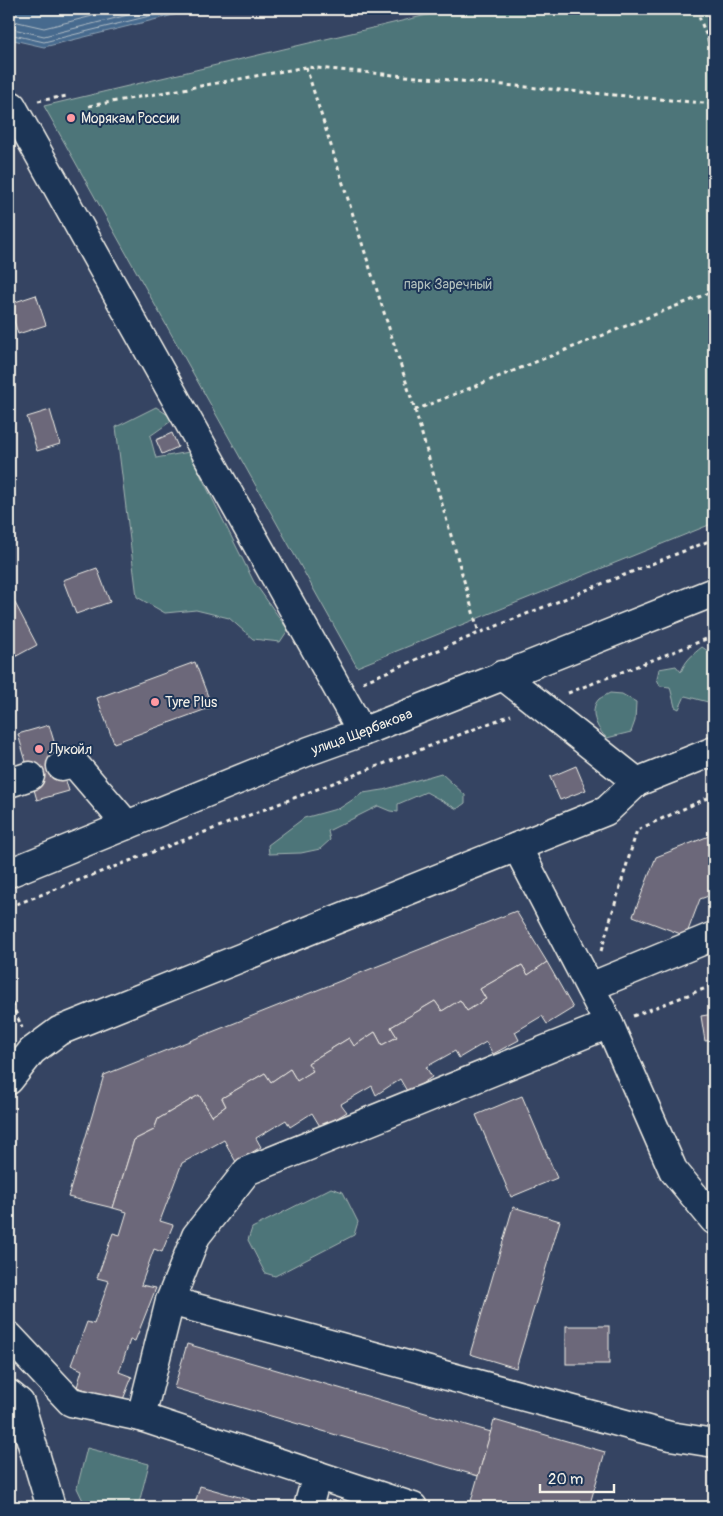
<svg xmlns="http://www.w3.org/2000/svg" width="723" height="1516" font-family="Pangolin,sans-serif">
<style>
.green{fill:#4e7579;stroke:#a1b3b0}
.water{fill:#476a8e;stroke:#8ca0b2}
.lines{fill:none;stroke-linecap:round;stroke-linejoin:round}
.shore{stroke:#afbbc4;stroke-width:1}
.building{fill:#6c677a;stroke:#f4f1e8}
.minor-casing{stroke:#f4f1e8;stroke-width:31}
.major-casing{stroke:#f4f1e8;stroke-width:31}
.path{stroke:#f4f1e8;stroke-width:3;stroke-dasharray:4 4;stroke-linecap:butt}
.minor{stroke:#1d3557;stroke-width:28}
.major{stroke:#1d3557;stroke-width:28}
.poi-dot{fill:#ff9aa2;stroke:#1d3557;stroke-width:2}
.labels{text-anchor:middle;stroke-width:4;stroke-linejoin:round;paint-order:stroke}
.poi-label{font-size:14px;fill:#f4f1e8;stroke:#1d3557;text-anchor:start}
.park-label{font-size:14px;fill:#b2bfbc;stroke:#1d3557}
.street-label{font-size:14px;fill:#f4f1e8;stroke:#1d3557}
</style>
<rect width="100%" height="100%" fill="#354462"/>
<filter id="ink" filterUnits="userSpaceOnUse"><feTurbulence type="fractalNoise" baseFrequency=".02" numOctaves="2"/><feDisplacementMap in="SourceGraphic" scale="10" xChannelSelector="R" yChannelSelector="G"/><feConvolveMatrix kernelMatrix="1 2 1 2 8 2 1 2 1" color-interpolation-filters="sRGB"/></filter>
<g filter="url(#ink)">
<g class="green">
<polygon points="452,9 714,9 714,523 357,667 44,106"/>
<polygon points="156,407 174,419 150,436 156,458 189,452 254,582 288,630 280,642 253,639 229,618 196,610 165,613 137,597 116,427"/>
<path d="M702,647L711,653L714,682L713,701L708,702L685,696L679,709L675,707L670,687L660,686L657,679L659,669L676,666L681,672C685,661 693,654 702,647Z"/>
<path d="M610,693L622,694L636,702L635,721L631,732L607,738C597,730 588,710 599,699C602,697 606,695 610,693Z"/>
<polygon points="441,773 465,795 465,803 457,809 426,792 398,804 398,812 390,811 378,806 328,831 330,840 320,849 301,853 269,854 268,845 304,818 340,808 363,793 383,790"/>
<polygon points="331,1188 343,1192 358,1222 354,1235 275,1276 265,1273 248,1240 252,1228"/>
<polygon points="87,1448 149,1464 138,1507 86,1507 77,1488"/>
</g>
<polygon class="water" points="9,9 198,9 44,47 9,39"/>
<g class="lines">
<g class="shore">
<polyline points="9,20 44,28 121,9"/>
<polyline points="9,28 44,36 152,9"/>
<polyline points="9,34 44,42 178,9"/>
</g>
</g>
<g class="building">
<polygon points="36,295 46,325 18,334 9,304"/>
<polygon points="50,410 60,444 37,451 27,417"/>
<polygon points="172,433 178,447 162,454 156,440"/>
<polygon points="97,568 110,602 76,614 63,580"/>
<polygon points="15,603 37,645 9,660 9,606"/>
<polygon points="195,662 212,707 114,743 97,698"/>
<polygon points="49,725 69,791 37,800 18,734"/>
<polygon points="576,766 586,790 560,800 550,777"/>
<polygon points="714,834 714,894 700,899 686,936 633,916 656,857"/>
<polygon points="516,911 547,962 528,975 522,965 480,989 486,999 467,1011 460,1000 442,1011 435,1001 391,1027 397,1037 382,1045 375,1032 354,1046 349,1038 308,1063 313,1071 297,1081 290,1069 271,1082 265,1073 222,1098 226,1106 212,1116 199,1095 158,1119 154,1130 134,1140 113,1208 68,1197 104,1075"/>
<polygon points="547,962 573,1008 547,1024 542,1016 515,1032 519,1040 493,1054 486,1042 459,1058 455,1051 426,1067 432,1077 408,1093 400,1079 376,1095 372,1086 341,1104 347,1112 321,1128 312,1113 290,1127 286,1120 256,1138 261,1147 236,1162 224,1140 182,1163 160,1221 173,1225 162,1252 154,1249 141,1285 156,1288 135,1341 130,1340 119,1372 132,1377 122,1402 77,1387 82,1370 71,1365 87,1322 94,1324 109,1281 97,1278 113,1233 120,1235 127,1212 113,1208 134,1140 154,1130 158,1119 199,1095 212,1116 226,1106 222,1098 265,1073 271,1082 290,1069 297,1081 313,1071 308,1063 349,1038 354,1046 375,1032 382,1045 397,1037 391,1027 435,1001 442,1011 460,1000 467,1011 486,999 480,989 522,965 528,975"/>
<polygon points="714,1014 714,1040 705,1041 701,1016"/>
<polygon points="522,1096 557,1178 511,1197 476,1115"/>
<polygon points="513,1207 560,1221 516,1368 470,1354"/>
<rect x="566" y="1326" width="43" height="38"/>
<polygon points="187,1344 491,1432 478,1476 174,1388"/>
<polygon points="494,1420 605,1452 589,1507 492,1507 471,1501"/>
<polygon points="200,1486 250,1500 248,1507 194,1507"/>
</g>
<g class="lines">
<defs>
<g id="minor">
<polyline points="12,106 362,732"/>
<polyline points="502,675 637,782"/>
<polyline points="61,766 74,763 127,825"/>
<polyline points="9,783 30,776"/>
<polyline points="517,847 609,1024 673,1170 714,1220"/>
<polyline points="590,987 714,936"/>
<polyline points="9,1080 32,1051 59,1031 606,811 637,782 714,751"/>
<polyline points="170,1301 670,1436 714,1443"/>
<polyline points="9,1336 71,1402 141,1417 413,1507"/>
<polyline points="9,1394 20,1403 51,1507"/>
<polyline points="141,1417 170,1301 196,1236 247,1171 609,1024"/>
<polyline points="308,1507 317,1475"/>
</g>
<g id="major">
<path id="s1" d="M9,873L309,751L362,732L714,592"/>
</g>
</defs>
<use href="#minor" class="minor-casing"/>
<use href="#major" class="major-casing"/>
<g class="path">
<polyline points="696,9 714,55"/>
<polyline points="306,67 415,410 479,633"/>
<polyline points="38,101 67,96"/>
<polyline points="89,106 306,67 714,104"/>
<polyline points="415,410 714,291"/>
<polyline points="363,682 479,633 714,539"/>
<polyline points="568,693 714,636"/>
<polyline points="9,907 511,715"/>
<polyline points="601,951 637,830 714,795"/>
<polyline points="9,996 22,1028"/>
<polyline points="633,1016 714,985"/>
</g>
<use href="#minor" class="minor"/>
<use href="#major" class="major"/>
</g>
</g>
<g class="poi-dot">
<circle cx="71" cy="118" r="5"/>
<circle cx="155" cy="702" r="5"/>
<circle cx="39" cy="749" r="5"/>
</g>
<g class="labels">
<g class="poi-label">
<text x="81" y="123">Морякам России</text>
<text x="165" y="707">Tyre Plus</text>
<text x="49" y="754">Лукойл</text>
</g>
<g class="park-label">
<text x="448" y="289">парк Заречный</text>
</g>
<g class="street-label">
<text dy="5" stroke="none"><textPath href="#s1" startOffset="380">улица Щербакова</textPath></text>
</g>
</g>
<rect width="723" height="1516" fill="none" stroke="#1d3557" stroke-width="30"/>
<rect x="15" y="15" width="693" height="1486" fill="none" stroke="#f4f1e8" stroke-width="2" filter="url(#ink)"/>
<path d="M540 1484v8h74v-8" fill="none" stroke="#f4f1e8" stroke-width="2.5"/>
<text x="548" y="1484" font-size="15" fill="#f4f1e8" stroke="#1d3557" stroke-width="4" paint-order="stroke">20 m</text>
</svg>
